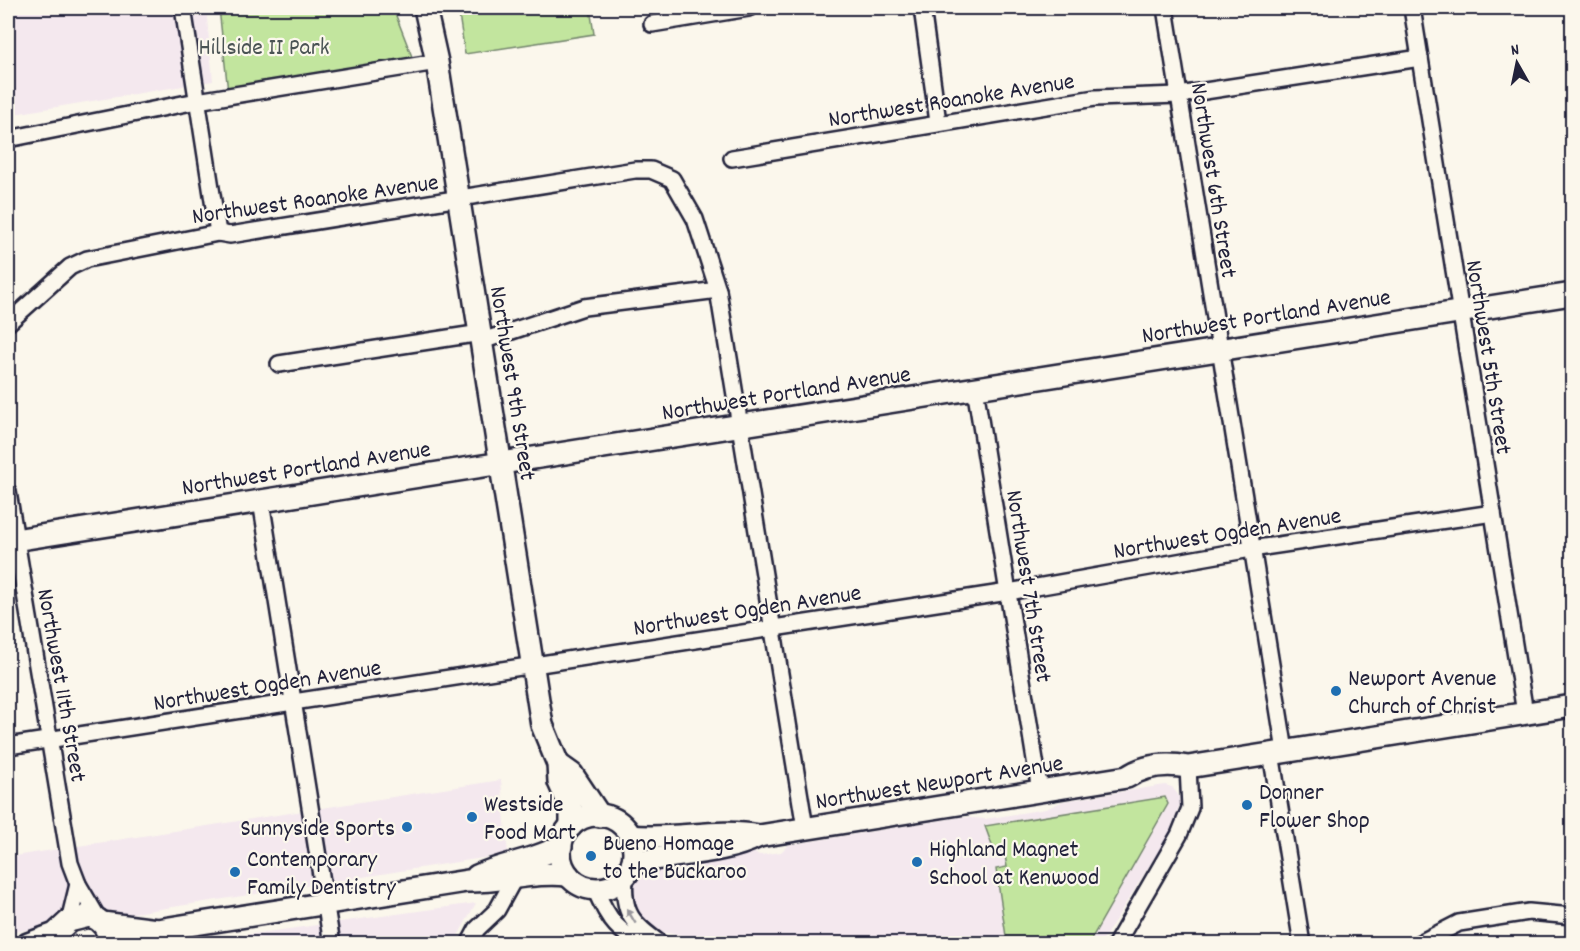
<svg xmlns="http://www.w3.org/2000/svg" width="1580" height="951" font-family="Dekko,sans-serif">
<style>
.built{fill:#f4e8ee}
.green{fill:#c2e59e;stroke:#72846c;stroke-width:1.5}
.lines{fill:none;stroke-linecap:round;stroke-linejoin:round}
.street-casing{stroke:#22223b;stroke-width:20}
.secondary-casing{stroke:#22223b;stroke-width:26}
.street{stroke:#fbf7ec;stroke-width:15}
.secondary{stroke:#fbf7ec;stroke-width:21}
.oneway{fill:#99979c}
.poi-dot{fill:#1f6fb2;stroke:#fbf7ec;stroke-width:2}
.labels{text-anchor:middle;stroke-width:4.5;stroke-linejoin:round;paint-order:stroke}
.park-label{font-size:24px;fill:#4a5354;stroke:#fbf7ec}
.street-label{font-size:24px;fill:#22223b;stroke:#fbf7ec}
.poi-label{font-size:24px;fill:#22223b;stroke:#fbf7ec;text-anchor:start}
</style>
<rect width="100%" height="100%" fill="#fbf7ec"/>
<filter id="ink" filterUnits="userSpaceOnUse"><feTurbulence type="fractalNoise" baseFrequency=".0167" numOctaves="2"/><feDisplacementMap in="SourceGraphic" scale="12" xChannelSelector="R" yChannelSelector="G"/><feConvolveMatrix kernelMatrix="1 2 1 2 8 2 1 2 1" color-interpolation-filters="sRGB"/></filter>
<g filter="url(#ink)">
<g class="built">
<polygon points="8,8 206,8 213,81 8,115"/>
<polygon points="501,780 508,854 8,933 8,857"/>
<polygon points="1165,785 1172,787 1179,796 1180,804 1168,836 1101,943 708,943 682,935 651,931 633,914 629,883 640,868 751,852 760,855 781,852 788,845 961,817 985,819 1046,809 1063,801"/>
<polygon points="476,903 454,943 187,943"/>
</g>
<g class="green">
<polygon points="219,8 393,8 414,62 228,92"/>
<polygon points="458,8 590,8 594,34 465,54"/>
<polygon points="1165,797 1168,804 1089,943 1007,943 996,869 1007,867 1004,850 994,851 985,826"/>
</g>
<g class="lines">
<defs>
<g id="street">
<polyline points="183,8 218,233"/>
<polyline points="922,8 938,122"/>
<polyline points="1165,8 1285,751"/>
<polyline points="1412,8 1525,713"/>
<polyline points="652,24 749,8"/>
<polyline points="8,139 197,101 437,62"/>
<polyline points="732,158 1095,98 1179,95 1420,58"/>
<polyline points="8,323 70,267 87,259 218,233 230,235 635,170 651,170 672,179 695,219 718,290 805,828"/>
<polyline points="482,341 584,307 718,290"/>
<polyline points="279,364 481,333"/>
<polyline points="975,388 1040,791"/>
<polyline points="8,492 70,863 78,884 98,918"/>
<polyline points="261,501 332,944"/>
<polyline points="8,746 1008,592 1251,549 1493,513"/>
<polyline points="1271,753 1302,944"/>
<path d="M625,877C622,914 632,923 661,944"/>
<path d="M595,889C607,917 619,938 652,944"/>
<polyline points="69,921 78,884"/>
<polyline points="469,944 477,929 497,910 514,879"/>
<polyline points="1116,944 1179,835 1190,808 1188,767"/>
<polyline points="1418,944 1459,923 1529,912 1572,916"/>
</g>
<g id="secondary">
<polyline points="425,8 437,62 542,725 558,764 559,782 571,809 571,826"/>
<polyline points="8,541 1572,294"/>
<polyline points="558,764 572,774 600,816"/>
<circle cx="597" cy="852" r="37"/>
<path d="M630,836C673,841 716,828 759,836"/>
<path d="M632,864C674,852 719,856 759,836L1127,777C1145,765 1166,763 1188,767L1572,706"/>
<path d="M477,876C504,863 534,861 561,846"/>
<path d="M102,923L157,930L467,881C501,882 535,871 568,875"/>
<path d="M28,944L55,934L69,921L89,916C102,919 109,930 109,944"/>
<polyline points="126,944 157,930"/>
</g>
</defs>
<use href="#street" class="street-casing"/>
<use href="#secondary" class="secondary-casing"/>
<use href="#street" class="street"/>
<use href="#secondary" class="secondary"/>
</g>
<defs><path id="oneway-solid" d="M-6-.8H1V-3.2L6.5 0L1 3.2V.8H-6Z" transform="scale(1.5)"/></defs>
<use class="oneway" href="#oneway-solid" transform="translate(631 916) rotate(-121)"/>
</g>
<g class="poi-dot">
<circle cx="1336" cy="691" r="6"/>
<circle cx="1247" cy="805" r="6"/>
<circle cx="472" cy="817" r="6"/>
<circle cx="407" cy="827" r="6"/>
<circle cx="591" cy="856" r="6"/>
<circle cx="917" cy="862" r="6"/>
<circle cx="235" cy="872" r="6"/>
</g>
<g class="labels">
<g class="park-label">
<text x="264" y="54">Hillside II Park</text>
</g>
<g class="street-label">
<text transform="translate(951 99) rotate(-9)" y="8">Northwest Roanoke Avenue</text>
<text transform="translate(1215 180) rotate(81)" y="8">Northwest 6th Street</text>
<text transform="translate(315 198) rotate(-8)" y="8">Northwest Roanoke Avenue</text>
<text transform="translate(1266 315) rotate(-9)" y="8">Northwest Portland Avenue</text>
<text transform="translate(1490 357) rotate(81)" y="8">Northwest 5th Street</text>
<text transform="translate(514 383) rotate(81)" y="8">Northwest 9th Street</text>
<text transform="translate(786 392) rotate(-9)" y="8">Northwest Portland Avenue</text>
<text transform="translate(306 467) rotate(-9)" y="8">Northwest Portland Avenue</text>
<text transform="translate(1227 532) rotate(-9)" y="8">Northwest Ogden Avenue</text>
<text transform="translate(1030 586) rotate(81)" y="8">Northwest 7th Street</text>
<text transform="translate(747 609) rotate(-9)" y="8">Northwest Ogden Avenue</text>
<text transform="translate(267 684) rotate(-9)" y="8">Northwest Ogden Avenue</text>
<text transform="translate(63 685) rotate(80)" y="8">Northwest 11th Street</text>
<text transform="translate(939 781) rotate(-9)" y="8">Northwest Newport Avenue</text>
</g>
<g class="poi-label">
<text x="1348" y="685">Newport Avenue<tspan x="1348" dy="28">Church of Christ</tspan></text>
<text x="1259" y="799">Donner<tspan x="1259" dy="28">Flower Shop</tspan></text>
<text x="484" y="811">Westside<tspan x="484" dy="28">Food Mart</tspan></text>
<text x="395" y="835" text-anchor="end">Sunnyside Sports</text>
<text x="603" y="850">Bueno Homage<tspan x="603" dy="28">to the Buckaroo</tspan></text>
<text x="929" y="856">Highland Magnet<tspan x="929" dy="28">School at Kenwood</tspan></text>
<text x="247" y="866">Contemporary<tspan x="247" dy="28">Family Dentistry</tspan></text>
</g>
</g>
<rect width="1580" height="951" fill="none" stroke="#fbf7ec" stroke-width="30"/>
<rect x="15" y="15" width="1550" height="921" fill="none" stroke="#22223b" stroke-width="2" filter="url(#ink)"/>
<g transform="translate(1517 63) rotate(351)" stroke="#fbf7ec" stroke-width="4.5" paint-order="stroke">
<path d="M0-4.5L10 22L0 15L-10 22Z" fill="#22223b"/>
<text y="-9" font-size="16" font-weight="bold" text-anchor="middle" fill="#22223b">N</text>
</g>
</svg>
